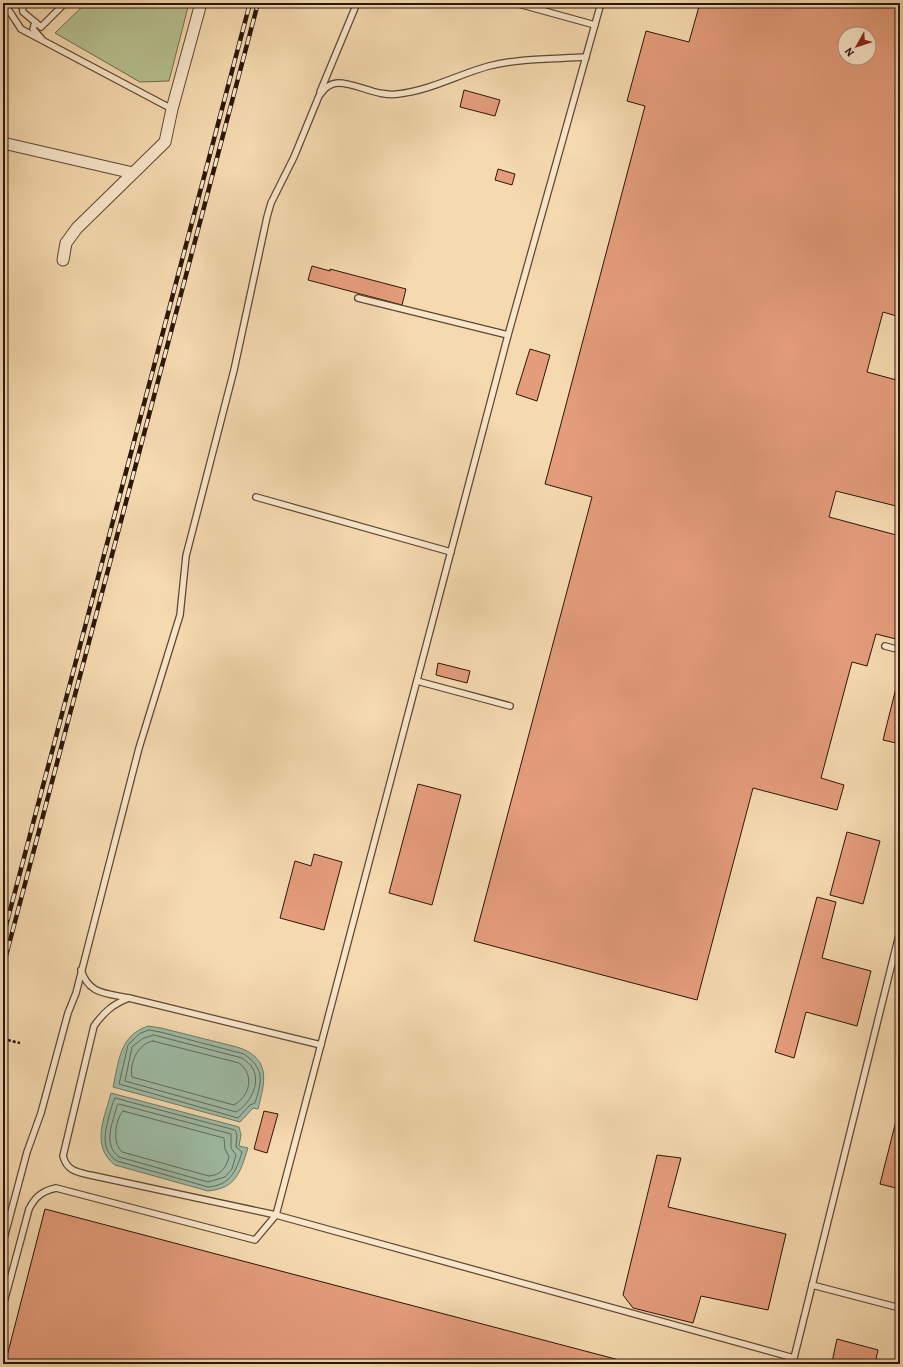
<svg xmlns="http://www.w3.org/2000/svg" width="903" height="1367" font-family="Alegreya,serif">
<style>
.green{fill:#b6c08f;stroke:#706b4b}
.water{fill:#9dbba5;stroke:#6f7966}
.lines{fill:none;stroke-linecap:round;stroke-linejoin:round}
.shore{stroke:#646856;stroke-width:1}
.building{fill:#e49c7b;stroke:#2b1607;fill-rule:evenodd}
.service-casing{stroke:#5e4731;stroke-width:8}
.minor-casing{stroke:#5e4731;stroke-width:13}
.path{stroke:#2b1607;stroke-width:2.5;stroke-dasharray:3 2;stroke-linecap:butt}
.service{stroke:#f8e6cb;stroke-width:5.5}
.minor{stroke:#f8e6cb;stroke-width:11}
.rail-casing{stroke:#2b1607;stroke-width:4.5}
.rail{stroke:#f8e6cb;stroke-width:3;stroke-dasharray:9;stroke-linecap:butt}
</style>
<rect width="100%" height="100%" fill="#f5d9af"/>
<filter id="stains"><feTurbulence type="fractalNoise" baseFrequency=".005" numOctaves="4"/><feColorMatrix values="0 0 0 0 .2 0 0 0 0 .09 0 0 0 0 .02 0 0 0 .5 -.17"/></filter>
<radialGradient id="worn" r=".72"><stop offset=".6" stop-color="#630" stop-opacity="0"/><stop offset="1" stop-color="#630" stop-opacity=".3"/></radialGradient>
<polygon class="green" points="86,3 189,3 169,81 140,82 55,33"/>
<g class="water">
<path d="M148,1026L161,1028L237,1047C272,1058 265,1082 258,1109L253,1108L240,1122L113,1087C119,1061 119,1036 148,1026Z"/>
<path d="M111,1093L239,1127L241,1135L239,1146L248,1148C240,1172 237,1188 208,1191L115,1165C90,1146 105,1117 111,1093Z"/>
</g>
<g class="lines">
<g class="shore">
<path d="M149,1030L160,1032L244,1054C265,1069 262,1081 255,1103L250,1105L238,1118L119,1084L128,1045L139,1034Z"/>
<path d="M154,1035L242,1058C246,1061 251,1064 253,1069C261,1084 249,1105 236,1112L125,1081L132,1047L142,1039Z"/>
<path d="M153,1041L239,1063C255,1075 250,1096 234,1105L132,1077C129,1064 138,1043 153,1041Z"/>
<path d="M115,1098L235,1130L237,1135L236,1147L242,1152C236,1172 230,1185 208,1187L117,1161C100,1149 105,1133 109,1116C111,1110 112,1103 115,1098Z"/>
<path d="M119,1104L231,1134V1148L236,1155L232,1169L225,1177L208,1182L119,1157C102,1144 113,1122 117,1106Z"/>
<path d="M123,1111L224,1138L225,1149L229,1157C226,1168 221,1175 209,1176L122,1152C112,1143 115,1120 123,1111Z"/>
</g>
</g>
<g class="building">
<path d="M700,3H900V317L883,312L867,372L900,381V507L836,491L829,517L900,536V640L876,634L867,666L852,662L821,778L844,785L837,810L753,788L697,1000L474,941L592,497L545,484L645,106L627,101L646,31L689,42ZM845,34H869V58H845Z"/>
<polygon points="464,90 500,100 495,116 460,107"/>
<polygon points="498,169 515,174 512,185 495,180"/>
<polygon points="312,266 330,271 330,269 406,289 402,305 308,280"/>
<polygon points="530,349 550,355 537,401 516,394"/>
<polygon points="438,663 470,671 467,683 436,675"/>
<polygon points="896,688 900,688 900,744 883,740"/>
<polygon points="418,784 461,795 432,905 389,893"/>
<polygon points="847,832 880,841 863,904 830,895"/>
<polygon points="314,854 342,862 324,930 280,918 295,861 311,866"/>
<polygon points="817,897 836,902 822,958 871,971 857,1026 806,1012 794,1058 775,1052"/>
<polygon points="264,1111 278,1114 267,1153 254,1149"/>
<polygon points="896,1121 900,1121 900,1189 880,1184"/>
<polygon points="657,1155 681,1158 668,1207 786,1234 768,1310 701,1296 693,1323 633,1308 623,1295"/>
<polygon points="45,1209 623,1361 622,1364 5,1364"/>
<polygon points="837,1339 878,1350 875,1364 840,1364 832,1362"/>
</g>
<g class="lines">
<defs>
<g id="service">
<polyline points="4,3 21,29 172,109"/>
<polyline points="22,3 23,12 41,27 65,3"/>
<polyline points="515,3 595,25"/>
<polyline points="35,22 33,29 41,38"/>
<polyline points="320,92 357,3"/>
<polyline points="358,298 508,335"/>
<polyline points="256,497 451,552"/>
<polyline points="885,646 900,650"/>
<polyline points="417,681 510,706"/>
<path d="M81,970C89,995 106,993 129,998"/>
<path d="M321,1045L129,998C113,1004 104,1012 94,1026L63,1156C67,1171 77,1172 90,1175L276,1215L794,1358L900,931"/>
<path d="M3,1242L27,1152L41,1113L68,1013L76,993L139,748L180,615L186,556L234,370L267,217L271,203L294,157L319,96C323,90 330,83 338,83C357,83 377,97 398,94C429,91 459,74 489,66C520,58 554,59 586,57"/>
<polyline points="812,1285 900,1308"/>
<path d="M3,1306L29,1209C35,1197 42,1191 56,1188L255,1240L276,1215L508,335L601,3"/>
</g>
<g id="minor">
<polyline points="3,143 133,173"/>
<polyline points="63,260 66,243 77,228 165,142 172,109 201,3"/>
</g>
</defs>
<use href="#service" class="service-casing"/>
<use href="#minor" class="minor-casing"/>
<polyline class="path" points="3,1039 20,1043"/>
<use href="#service" class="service"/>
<use href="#minor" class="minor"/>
<defs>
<g id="rail">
<polyline points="3,937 250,3"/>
<polyline points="3,967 258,3"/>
</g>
</defs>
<use href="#rail" class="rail-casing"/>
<use href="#rail" class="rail"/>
</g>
<rect width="903" height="1367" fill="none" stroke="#f5d9af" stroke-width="16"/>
<rect x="4" y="4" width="895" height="1359" fill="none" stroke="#2b1607" stroke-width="2"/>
<rect x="8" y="8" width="887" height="1351" fill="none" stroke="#2b1607"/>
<g transform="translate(857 46) rotate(231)"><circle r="19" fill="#f8e6cb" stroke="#a6937d"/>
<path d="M0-3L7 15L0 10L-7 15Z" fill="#8f2418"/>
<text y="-6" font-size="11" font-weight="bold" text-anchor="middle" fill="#2b1607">N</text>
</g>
<rect width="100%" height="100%" filter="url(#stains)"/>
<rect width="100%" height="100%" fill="url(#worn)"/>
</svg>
